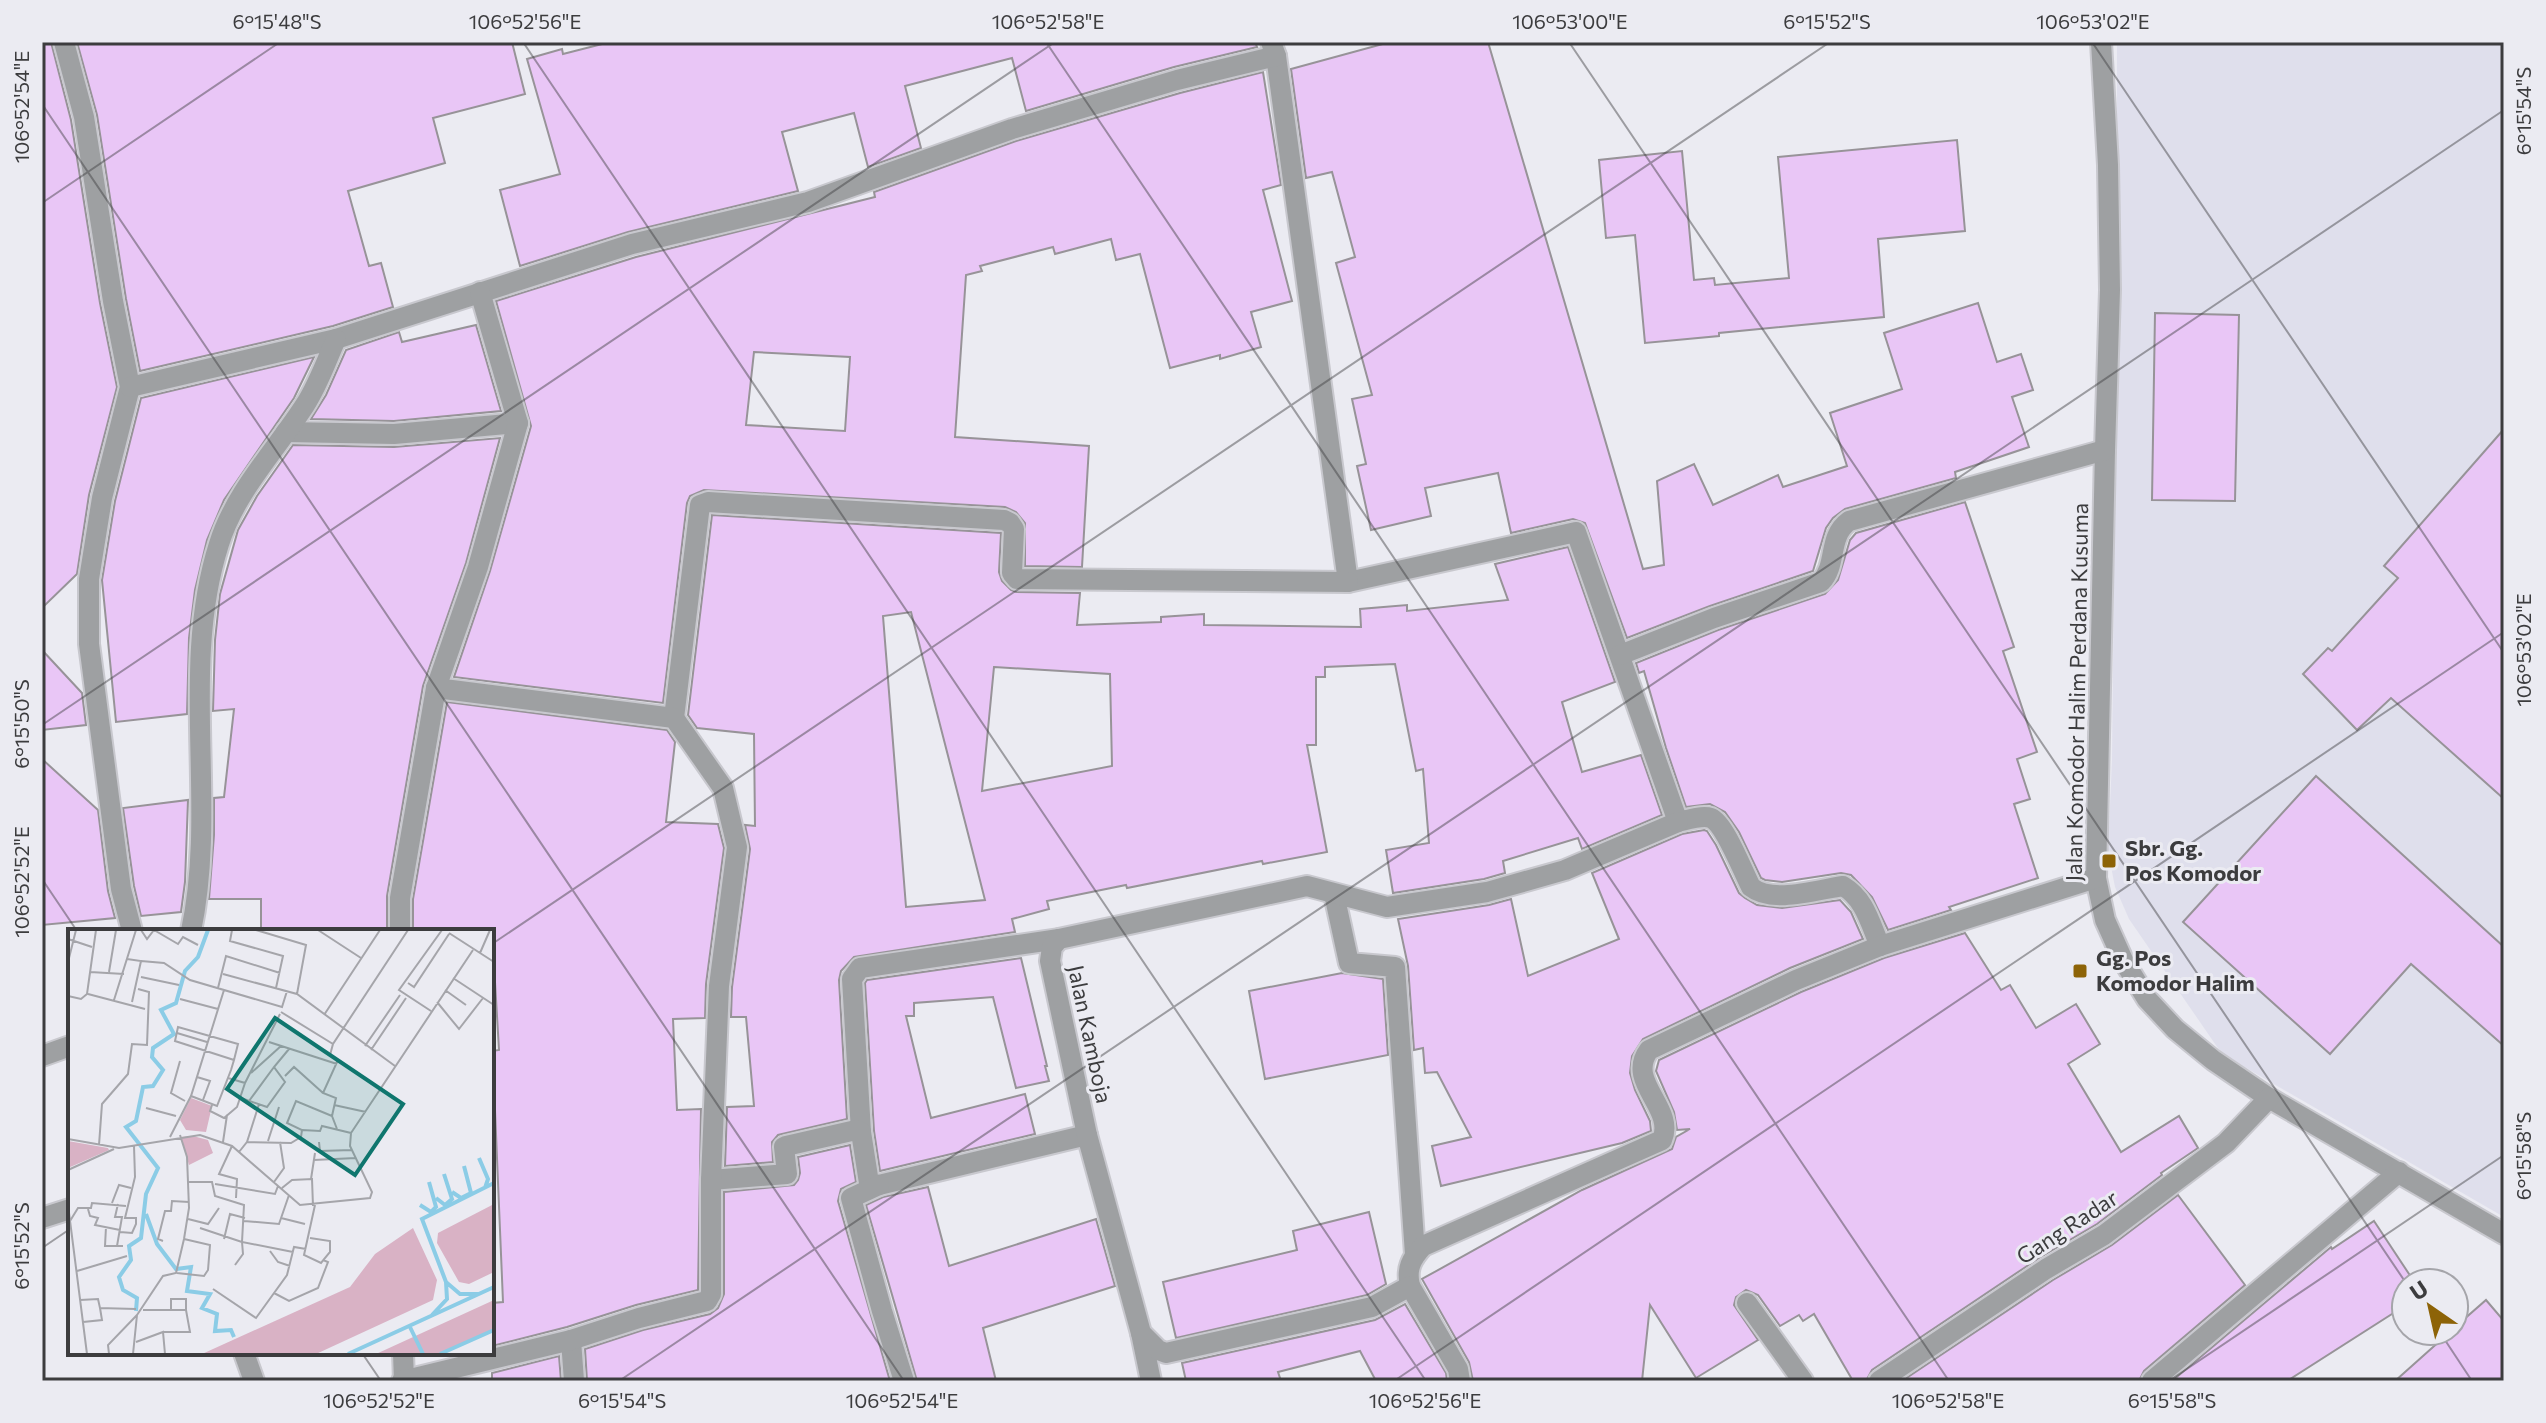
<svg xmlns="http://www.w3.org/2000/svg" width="2546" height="1423" font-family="Commissioner,sans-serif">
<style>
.built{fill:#dfdfec}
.building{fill:#e9c6f6;stroke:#979398;stroke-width:2;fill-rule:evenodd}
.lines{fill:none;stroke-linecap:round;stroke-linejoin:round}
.minor-casing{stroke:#c8c8ce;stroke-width:24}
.minor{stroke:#9ea0a2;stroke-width:20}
.ticks{fill:none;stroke:#3c3c3e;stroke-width:2;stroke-opacity:0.45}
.poi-dot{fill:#8d6307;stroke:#ebebf2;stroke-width:3}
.labels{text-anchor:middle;stroke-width:6;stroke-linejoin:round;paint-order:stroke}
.street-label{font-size:22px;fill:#3c3c3e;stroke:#ebebf2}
.poi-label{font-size:22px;font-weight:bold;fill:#3c3c3e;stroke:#ebebf2;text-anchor:start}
.inset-river{fill:none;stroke:#8bcce6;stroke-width:4}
.inset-road{fill:none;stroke:#a5a5aa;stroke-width:2}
.view{fill:#0f766e;fill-opacity:0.15;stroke:#0f766e;stroke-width:4}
.inset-edge{fill:none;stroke:#3c3c3e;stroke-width:4}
.neatline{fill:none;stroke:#3c3c3e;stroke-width:3}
.ticks-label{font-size:20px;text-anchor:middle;fill:#3c3c3e}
</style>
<rect width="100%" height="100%" fill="#ebebf2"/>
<polygon class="built" points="2117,42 2504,42 2504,1217 2222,1054 2129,919 2115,887 2108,851 2112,760 2117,287"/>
<g class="building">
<polygon points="42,42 51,42 71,120 100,303 117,387 89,495 77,574 42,608"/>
<polygon points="77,42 512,42 525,94 433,118 445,163 348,191 369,266 381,263 393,307 333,326 140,371 126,299 97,115"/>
<polygon points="610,42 1255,42 1257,47 1174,67 1026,111 1012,58 905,86 921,148 868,167 854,113 782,132 798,191 628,232 520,266 500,190 560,174 527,59 562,49 563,54"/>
<polygon points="1390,42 1488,42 1643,569 1664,565 1657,481 1694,464 1713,505 1778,475 1783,487 1847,466 1830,413 1902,389 1884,333 1978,303 1997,362 2021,354 2033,390 2012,397 2029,447 1955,472 1956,478 1845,509 1833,518 1826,528 1813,571 1710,606 1627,638 1585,523 1573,519 1511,533 1498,473 1425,488 1431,516 1371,530 1357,466 1366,464 1352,399 1372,395 1336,263 1355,257 1332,172 1306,178 1291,69"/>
<path d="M1263,72L1281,185L1263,190L1292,301L1251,312L1261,347L1220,359V355L1170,368L1140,254L1116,260L1111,239L1055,254L1053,247L980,266L982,271L966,275L955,437L1089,446L1082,567L1025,566V523L1016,512L1005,507L704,490L690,496L687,503L663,703L454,677L490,571L531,426L496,301L636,257L875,197L874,192L1016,141L1180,93ZM754,352L850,357L845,431L746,425Z"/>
<polygon points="1957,140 1965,231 1878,239 1884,317 1719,333 1719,336 1645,343 1635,235 1606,238 1599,160 1682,151 1694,280 1714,278 1715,285 1789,278 1778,157"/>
<polygon points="2155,313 2239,315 2235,501 2152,500"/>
<polygon points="476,325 501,411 394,421 311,419 326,395 346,350 399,332 402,342"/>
<polygon points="314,357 294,398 224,500 207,540 195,590 189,638 187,714 116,722 102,580 115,501 141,398"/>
<polygon points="2504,429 2504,799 2391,698 2357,730 2303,674 2328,648 2332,651 2398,578 2384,566"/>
<polygon points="500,438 466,563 423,686 387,896 387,931 261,931 261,899 209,899 214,835 214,798 224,797 234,709 213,711 215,640 220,594 238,530 257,496 293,445 394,447"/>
<polygon points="1965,502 2014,647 2003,651 2037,752 2017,759 2030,799 2014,804 2038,878 1949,907 1951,910 1888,930 1872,897 1851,875 1841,873 1782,882 1765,880 1761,878 1739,832 1725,812 1710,804 1686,807 1666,748 1644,671 1639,673 1636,663 1718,630 1825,594 1838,580 1850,540 1856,533"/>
<path d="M712,515L1001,533L999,572L1002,581L1011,590L1016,592L1080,593L1077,625L1161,622V617L1204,614V625L1361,627L1360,609L1407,605V611L1508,600L1495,564L1568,547L1615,682L1562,702L1582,772L1641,755L1662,815L1582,849L1578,838L1503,861L1505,873L1484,879L1393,893L1386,850L1429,843L1423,769L1416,771L1395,664L1325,667V677H1316V745H1307L1327,852L1263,864L1262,861L1127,888L1126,885L1047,901L1049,909L1012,919L1015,932L854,957L841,971L839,980L847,1119L778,1135L772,1142L773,1162L725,1166L727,1107L754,1106L746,1017H731L732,987L750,849L745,825L755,826L754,734L697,728L688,715ZM911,612L972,849L985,900L906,907L883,616ZM994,667L1110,674L1112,766L982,791Z"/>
<polygon points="42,650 82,693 86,725 42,730"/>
<polygon points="447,702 667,730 675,742 666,822 718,824 724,848 706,984 705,1018 673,1019 677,1110 701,1109 698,1290 636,1305 567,1327 492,1346 492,1303 503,1302 495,1110 492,1111 492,1051 499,1050 492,931 413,931 413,899"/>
<polygon points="42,759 98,810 108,891 115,918 42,925"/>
<polygon points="2316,776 2504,947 2504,1046 2411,964 2330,1054 2183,922"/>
<polygon points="188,800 185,882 181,912 141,916 134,886 123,808"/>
<polygon points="1704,830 1707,831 1716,845 1739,893 1745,898 1757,905 1782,908 1840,900 1851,912 1863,939 1790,968 1643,1039 1632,1056 1630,1073 1635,1090 1650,1121 1651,1131 1622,1143 1441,1186 1432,1146 1471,1137 1437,1072 1425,1073 1423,1048 1414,1050 1408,966 1398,919 1489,905 1511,899 1528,976 1619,939 1592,873 1682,834"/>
<polygon points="1965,933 2001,990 2010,985 2036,1028 2076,1004 2100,1044 2068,1064 2121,1152 2179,1116 2198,1148 2161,1173 2162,1175 2097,1224 2039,1258 1872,1370 1866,1381 1853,1381 1814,1314 1803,1321 1799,1315 1780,1326 1758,1295 1746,1290 1736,1297 1734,1305 1758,1340 1696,1378 1650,1305 1642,1381 1473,1381 1469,1362 1422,1279 1582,1190 1672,1149 1676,1137 1690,1129 1677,1130 1674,1112 1656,1071 1659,1060 1801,992 1884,958"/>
<polygon points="1021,958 1047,1066 1045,1066 1049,1081 1016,1088 993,997 914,1003 914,1016 906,1016 931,1118 1025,1094 1035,1134 880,1171 874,1131 865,983 867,980"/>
<polygon points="1342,973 1383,979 1388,1055 1265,1079 1249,991"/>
<polygon points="850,1145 856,1182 841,1189 838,1201 890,1381 587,1381 585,1349 643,1330 710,1314 718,1308 724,1294 724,1192 794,1185 798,1180 800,1173 798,1157"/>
<polygon points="928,1187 949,1266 1096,1219 1115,1286 983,1328 996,1381 917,1381 866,1205 883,1197"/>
<polygon points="2178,1195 2245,1285 2144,1371 2139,1381 1902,1381 2053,1280 2112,1245"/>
<polygon points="1369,1212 1386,1284 1367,1295 1176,1338 1163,1282 1297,1250 1293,1231"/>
<polygon points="2374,1221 2415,1283 2406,1283 2406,1305 2287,1381 2172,1381 2331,1247 2332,1249"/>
<polygon points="2486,1300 2504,1321 2504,1381 2395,1381 2451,1331 2454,1331 2454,1328"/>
<polygon points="1405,1304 1446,1373 1447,1381 1376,1381 1360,1351 1278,1372 1281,1381 1186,1381 1182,1363 1375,1320"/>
<polygon points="559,1356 561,1381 492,1381 492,1373"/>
</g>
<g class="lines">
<defs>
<g id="minor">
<polyline points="64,42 84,117 113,301 130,387 102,498 89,579 89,644 121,889 132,931"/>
<path d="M1271,42L1276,56L1348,582L1576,532L1678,822C1687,820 1702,815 1711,818C1725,824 1743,872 1751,887C1772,904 1816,890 1843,886C1865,899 1870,923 1880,946"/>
<polyline points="2101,42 2108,165 2110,290 2105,450 2096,878 2105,920 2123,960 2147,999 2175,1029 2213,1060 2269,1098 2504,1234"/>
<polyline points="130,387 336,339 632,244 808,202 1012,129 1177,80 1276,56"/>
<polyline points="286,432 394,434 518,423"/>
<path d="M1620,655L1714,618L1821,582C1838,564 1827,537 1849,521L2105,450"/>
<polyline points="674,718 700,505 708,502 1004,520 1010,523 1014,529 1012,573 1017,579 1348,582"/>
<polyline points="1334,894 1349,963 1395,967 1415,1254"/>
<path d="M191,931C218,804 179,669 219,544C235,492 276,450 305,405C318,385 326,362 336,339"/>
<polyline points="400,931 400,898 436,688"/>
<polyline points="42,1056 70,1046"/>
<polyline points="861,1132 852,979 860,968 1059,939"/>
<polyline points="711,1180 787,1174 784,1147 786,1146 856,1130 861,1132 869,1183 879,1185 1087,1135"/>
<polyline points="879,1185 851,1198 882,1311 904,1381"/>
<polyline points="42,1218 70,1209"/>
<path d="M1410,1286C1406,1269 1411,1259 1423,1246L1662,1140C1676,1108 1625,1082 1649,1050L1796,980L1880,946L2096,878"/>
<polyline points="1747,1303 1803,1381"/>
<polyline points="1141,1333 1151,1381"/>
<polyline points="571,1340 574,1381"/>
<polyline points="244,1353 254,1381"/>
<polyline points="403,1353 404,1381"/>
<polyline points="402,1381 571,1340 639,1318 707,1301 711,1294 711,1180 719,986 737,847 723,788 674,718 436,688 478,567 518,423 480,292"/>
<polyline points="1460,1381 1458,1369 1410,1286 1372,1307 1166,1353 1158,1350 1141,1333 1087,1135 1050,961 1052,947 1059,939 1307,886 1387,907 1487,892 1565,870 1678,822"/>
<polyline points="1879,1381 2046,1269 2104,1235 2226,1143 2269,1098"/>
<polyline points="2152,1381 2399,1172"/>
</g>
</defs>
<use href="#minor" class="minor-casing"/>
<use href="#minor" class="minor"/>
</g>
<path class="ticks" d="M523,42L1426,1381M1046,42L1949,1381M1569,42L2406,1283M2092,42L2504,653M42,104L904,1381M42,203L280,42M42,725L1055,42M42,879L77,931M492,944L1830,42M42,1248L70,1229M2439,1331L2472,1381M362,1353L381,1381M619,1381L2504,110M1394,1381L2504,632M2169,1381L2504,1155"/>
<g class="poi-dot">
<rect x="2101" y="853" width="16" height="16" rx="4"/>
<rect x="2072" y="963" width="16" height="16" rx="4"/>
</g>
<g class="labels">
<g class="street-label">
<text transform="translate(2077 692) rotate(-89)" y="8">Jalan Komodor Halim Perdana Kusuma</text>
<text transform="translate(1090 1034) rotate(78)" y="8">Jalan Kamboja</text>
<text transform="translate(2067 1227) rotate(-33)" y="8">Gang Radar</text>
</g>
<g class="poi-label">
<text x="2125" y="856">Sbr. Gg.<tspan x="2125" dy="25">Pos Komodor</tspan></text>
<text x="2096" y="966">Gg. Pos<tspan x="2096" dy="25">Komodor Halim</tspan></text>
</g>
</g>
<g transform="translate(68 929)">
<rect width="426" height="426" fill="#ebebf2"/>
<path d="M123,169L144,177L138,203L118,201L112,191ZM125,207L140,211L145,224L121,236L113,208ZM0,212L40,219L41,221L0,239ZM426,275V343L401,355L391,353L369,314L370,304ZM345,299L369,351L365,371L248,425H134L282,358L307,325ZM426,371V401L372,425H308Z" fill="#d9b2c5"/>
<path class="inset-river" d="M411,229L420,250L417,259M384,263L393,269L403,264L396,237M368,269L377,276L384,270L376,245M352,276L363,283L368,278L361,253M78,285L89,315L108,340L123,338L119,362L142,365L134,379L149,385L147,402L163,401L166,408M378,353L354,290L426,254M68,382L69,369L55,361L51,348L63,331L61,317L73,309L78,265L90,239L58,198L68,192L75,158L85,157L95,141L84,128L85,119L106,105L93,81L108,74L117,42L130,28L140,1M364,386L379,370L378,353L392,365H411M341,396L355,425M280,425L426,358M372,425L426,401"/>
<path class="inset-road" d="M73,1L79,10L86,1L110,15L115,8L130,16M164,1L162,12L215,27L208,59M188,1L238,16L229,65M250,1L293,29M381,4L426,33M0,10L24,18M412,24L422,1M59,30L73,32L64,73M73,32L96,34L122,51L214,78L219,62M0,33L8,1M22,43L56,45M41,43L48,1M155,45L229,65L327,137M73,48L111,56M385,49L426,76M340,54L346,58L381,5M150,59L158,27L212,44M377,61L398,76M20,65L77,80M0,67L13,70L19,65L28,1M112,70L150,80M46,71L68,1M369,73L391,100L415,69M363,82L331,61L374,1M213,83L265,115M256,86L312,1M109,104L139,113M201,113L269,135M297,117L332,66M303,121L338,69M112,132L103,164L117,172M183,144L213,117M217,147L226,138L255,164M129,148L142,152L135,171M177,154L212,85M123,167L149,177L163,141L166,131L170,115L110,98L107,112L166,131M173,169L199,178L217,153L206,138L221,120M181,172L206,138M144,176L142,182L156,189L169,178L177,154L160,149M266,176L298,183M78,179L108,187M269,200L264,187L268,169L255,164L270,131L262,126L265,115L340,1M234,201L252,202L254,197L283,204M102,208L123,167L156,61M0,210L51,219L132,206L164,217L232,276L302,269L304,263L282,217L283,204L405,21M200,212L211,178M155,213L159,186M179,213L191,175M251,213L252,222L284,221M31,216L34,175L60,145L64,115L79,116L81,63L70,60M164,217L151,245L169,250L168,269M171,223L179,213L223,214L233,208L234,201L219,194L228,172L264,187M246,231L288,229M0,241L46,220M243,250L247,224M119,253H144L147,267L176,276L174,313L225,323M206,253L216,239L212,213M147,255L207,265L210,257M214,259L224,251L244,250L245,277M44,274L51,256L63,259M0,276L19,425M20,280L22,287L30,289L27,296L52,301M213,289L237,295M120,290L140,295L151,279M2,292L10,279H23L24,274L58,277M176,292L211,295L221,266M38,298L37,317H55M132,299L174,313L175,325L167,336M52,303L64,304L68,295V289H57L67,248L66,217M242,309L262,312V323L253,334L236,326L247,276M156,310L162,285L177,289M95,312L90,310L97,282H103L104,272L121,273M49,317L54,288H47L50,275M202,322L210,333L222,337M9,342L59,327M109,344L136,347L140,341L142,316L116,310M145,360L188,389L219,346L226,318L238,320M206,364L221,372L250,359L260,333L255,331M12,371L30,370L32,379M75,381H118L122,403H95M103,381V370H118V381M15,393L34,391L32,379L68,380M68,413L95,403L97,425M41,425L40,416L69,386M65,425L69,386L95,347L108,344L116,310L121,279L119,228L112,206"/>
<path class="view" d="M207,89L335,175L287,246L159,160Z"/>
<rect width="426" height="426" class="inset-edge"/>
</g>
<rect width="2546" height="1423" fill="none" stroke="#ebebf2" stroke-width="88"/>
<g transform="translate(2430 1307) rotate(326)"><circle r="38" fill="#ebebf2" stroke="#a5a5aa" stroke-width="2"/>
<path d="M0-6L14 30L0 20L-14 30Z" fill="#8d6307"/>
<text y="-12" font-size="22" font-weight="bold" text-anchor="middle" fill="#3c3c3e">U</text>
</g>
<rect x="44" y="44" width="2458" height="1335" class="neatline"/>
<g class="ticks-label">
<text x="277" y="29">6°15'48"S</text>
<text x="525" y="29">106°52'56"E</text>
<text x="1048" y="29">106°52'58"E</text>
<text x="1570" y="29">106°53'00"E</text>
<text x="1827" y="29">6°15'52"S</text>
<text x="2093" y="29">106°53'02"E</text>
<text transform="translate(22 107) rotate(-90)" y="7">106°52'54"E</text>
<text transform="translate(2524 111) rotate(-90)" y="7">6°15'54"S</text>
<text transform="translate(2524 650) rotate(-90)" y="7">106°53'02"E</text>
<text transform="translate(22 724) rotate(-90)" y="7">6°15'50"S</text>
<text transform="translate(22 882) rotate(-90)" y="7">106°52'52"E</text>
<text transform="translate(2524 1156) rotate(-90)" y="7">6°15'58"S</text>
<text transform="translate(22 1246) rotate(-90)" y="7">6°15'52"S</text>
<text x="379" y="1408">106°52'52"E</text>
<text x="622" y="1408">6°15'54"S</text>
<text x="902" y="1408">106°52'54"E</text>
<text x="1425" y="1408">106°52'56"E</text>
<text x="1948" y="1408">106°52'58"E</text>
<text x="2172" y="1408">6°15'58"S</text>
</g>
</svg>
